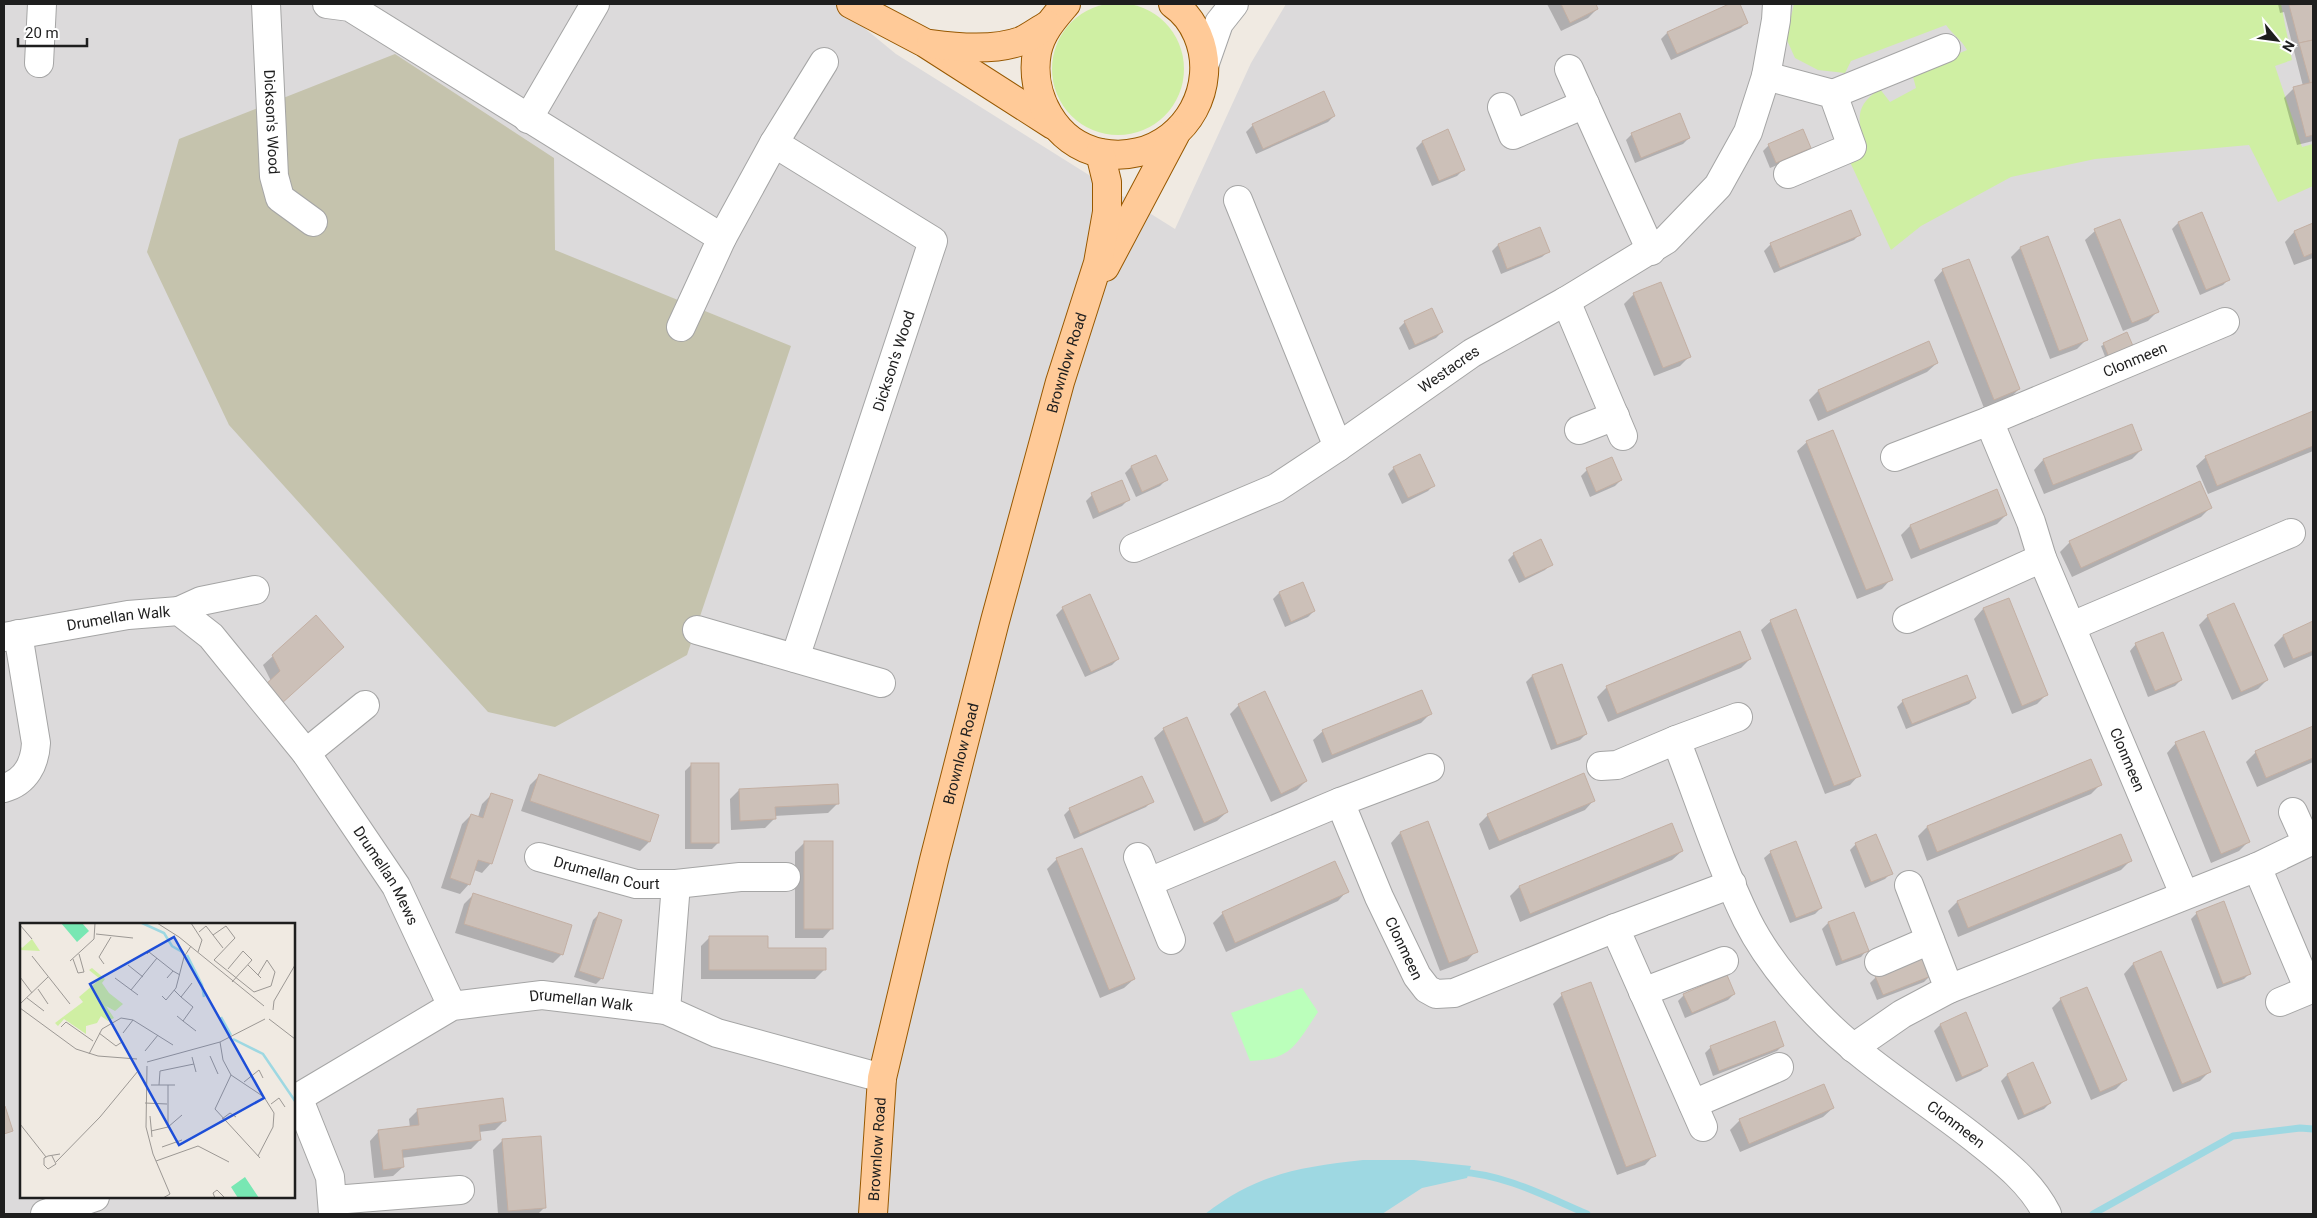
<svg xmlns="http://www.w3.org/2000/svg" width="2317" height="1218" font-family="Roboto,sans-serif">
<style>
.residential{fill:#dcdadb;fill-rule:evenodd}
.construction{fill:#c5c3ad}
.grass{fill:#cfefa3}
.park{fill:#bfb}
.water{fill:#9ed8e2}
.shadow{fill:#0003}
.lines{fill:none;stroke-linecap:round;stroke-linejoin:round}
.stream{stroke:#9ed8e2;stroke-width:7}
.building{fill:#ccc0b8;stroke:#c3afa3}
.minor-casing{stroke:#a5a5a5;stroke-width:30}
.major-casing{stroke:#975800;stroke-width:30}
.minor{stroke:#fff;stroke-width:28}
.major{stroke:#ffca98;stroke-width:28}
.labels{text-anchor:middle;stroke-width:4.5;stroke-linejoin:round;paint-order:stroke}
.street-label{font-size:15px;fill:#1e1e1e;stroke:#fff}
.inset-river{fill:none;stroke:#9ed8e2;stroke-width:2.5}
.inset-road{fill:none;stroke:#9c9894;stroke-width:1}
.view{fill:#1d4ed8;fill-opacity:0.15;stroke:#1d4ed8;stroke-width:2.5}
.inset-edge{fill:none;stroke:#1e1e1e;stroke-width:2.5}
</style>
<rect width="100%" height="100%" fill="#f0eae2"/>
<path class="residential" d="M4,4H835L896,54L1175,229L1251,63L1286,4H2313V1214H4ZM21,924H294V1197H21Z"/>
<polygon class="construction" points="395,54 554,158 555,250 791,346 687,655 555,727 488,712 229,425 147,252 179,139"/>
<g class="grass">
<circle cx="1118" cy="69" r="66"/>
<path d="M1794,4H2281L2292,60L2275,66L2302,147L2313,144V186L2278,202L2249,145L2095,159L2011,177L1921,226L1891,250L1850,162L1864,147C1859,119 1853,107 1880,89L1890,102L1916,88L1912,73L1967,50C1961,39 1953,35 1946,25L1851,61L1845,73L1818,70L1795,58L1786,38Z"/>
</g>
<path class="park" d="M1302,988L1318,1012C1296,1044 1292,1060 1250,1061L1231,1013Z"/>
<path class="water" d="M1363,1160H1414L1471,1166L1467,1178L1422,1188L1382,1214H1205C1257,1174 1299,1167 1363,1160Z"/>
<g class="shadow">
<polygon points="1547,4 1594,4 1597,9 1588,18 1561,31"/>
<polygon points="1732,4 1738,4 1747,22 1741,28 1671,60 1661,39 1667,33"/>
<polygon points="2278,4 2313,4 2313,141 2297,145 2284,98 2294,88 2303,86 2284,12 2280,13"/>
<polygon points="1324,93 1334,116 1328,122 1256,154 1246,132 1252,126"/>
<polygon points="1632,134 1689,138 1683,144 1635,163 1626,140"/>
<polygon points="1422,142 1463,170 1457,176 1432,186 1416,148"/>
<polygon points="1769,145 1810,148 1804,154 1770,168 1763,151"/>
<polygon points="1850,212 1860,234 1854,240 1774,273 1764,251 1770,245"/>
<polygon points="2202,214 2229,279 2223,285 2200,295 2172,229 2178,223"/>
<polygon points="2313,225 2313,258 2294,265 2285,242 2294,232"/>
<polygon points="1540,229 1549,251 1542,257 1501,274 1492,251 1498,245"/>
<polygon points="2095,231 2157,312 2148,321 2123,331 2085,240"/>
<polygon points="2020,248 2086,340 2077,349 2050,359 2011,257"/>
<polygon points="1943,270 2019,389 2010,398 1984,408 1934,280"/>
<polygon points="1634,294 1690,356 1680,366 1654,376 1624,304"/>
<polygon points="1405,322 1442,332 1436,338 1409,350 1399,328"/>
<polygon points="2127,334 2132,346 2106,359 2101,346"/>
<polygon points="1928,342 1937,363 1927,372 1818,421 1809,400 1818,391"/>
<polygon points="2313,413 2313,451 2208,494 2196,466 2206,457"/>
<polygon points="2131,426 2141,450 2132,459 2044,494 2034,470 2043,460"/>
<polygon points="1807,442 1891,579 1882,589 1857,599 1797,451"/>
<polygon points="1156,456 1166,480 1160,486 1136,497 1125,473 1131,467"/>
<polygon points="1394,468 1434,485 1428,491 1402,504 1388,474"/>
<polygon points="1587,470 1621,480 1615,486 1590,497 1581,476"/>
<polygon points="1092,495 1128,500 1122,506 1093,519 1086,501"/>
<polygon points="2210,508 2201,517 2072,577 2060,552 2070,542"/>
<polygon points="2006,515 1997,524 1911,559 1901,535 1910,526"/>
<polygon points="1514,554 1551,564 1545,570 1519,583 1508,560"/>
<polygon points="1302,584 1314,611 1308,617 1285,627 1273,599 1279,593"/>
<polygon points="1089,596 1118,659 1112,665 1085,677 1056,615 1062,609"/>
<polygon points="2008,599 2046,695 2037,704 2012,714 1974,619 1983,609"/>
<polygon points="2208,616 2267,680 2258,689 2232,700 2199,625"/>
<polygon points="1771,621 1859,775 1850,785 1825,794 1761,630"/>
<polygon points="2313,623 2313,655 2284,668 2274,645 2283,636"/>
<polygon points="2136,644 2181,680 2175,686 2148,697 2130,651"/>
<polygon points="342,647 271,681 263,665 273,656"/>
<polygon points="1750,659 1741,668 1608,722 1597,697 1607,687"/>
<polygon points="1561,666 1586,734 1580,740 1551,750 1526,682 1532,676"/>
<polygon points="1975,698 1969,704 1906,729 1897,707 1903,701"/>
<polygon points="1239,705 1306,781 1297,790 1271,802 1230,714"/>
<polygon points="1430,714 1421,723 1322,763 1313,740 1323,731"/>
<polygon points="2313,727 2313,762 2257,787 2246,762 2255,753"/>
<polygon points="1164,729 1227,812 1217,821 1194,831 1154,738"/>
<polygon points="2176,743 2248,842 2239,851 2211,863 2167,753"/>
<polygon points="2090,761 2100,785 2091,794 1927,861 1918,836 1927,827"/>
<polygon points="691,765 718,843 712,849 685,849 685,771"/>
<polygon points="540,775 649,842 640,851 521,811 530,785"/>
<polygon points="739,790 837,804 828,813 774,816 774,819 765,828 731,830 730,799"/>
<polygon points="492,794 491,863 482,873 474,870 469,884 460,894 441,888 462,824 471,815 478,817 482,804"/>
<polygon points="1594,800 1585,810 1489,850 1479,824 1488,815"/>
<polygon points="1152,801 1146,807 1074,839 1064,815 1070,809"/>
<polygon points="1427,823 1476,951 1467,961 1440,971 1391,843 1400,833"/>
<polygon points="1671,825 1682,851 1672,860 1520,922 1510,896 1519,887"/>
<polygon points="2120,835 2130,861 2121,870 1958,937 1948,911 1957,902"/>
<polygon points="804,843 832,928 823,938 795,938 795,852"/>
<polygon points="1856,844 1891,873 1885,879 1865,888 1850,850"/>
<polygon points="1081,849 1134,979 1124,988 1100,998 1047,869 1056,860"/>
<polygon points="1771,852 1821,908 1815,914 1790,923 1764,858"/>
<polygon points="1334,862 1347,891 1338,901 1226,952 1213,923 1222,914"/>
<polygon points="473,895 562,954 553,963 455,933 464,904"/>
<polygon points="2197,913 2250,973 2244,979 2217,989 2191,919"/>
<polygon points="599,914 602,978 596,984 574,977 593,920"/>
<polygon points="1828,923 1867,950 1861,957 1836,966 1822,929"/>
<polygon points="710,937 767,949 825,969 815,979 701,979 701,946"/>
<polygon points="2161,953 2209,1072 2200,1081 2173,1092 2124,974 2133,964"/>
<polygon points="1930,976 1924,982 1877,1000 1870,983 1876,977"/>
<polygon points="1734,994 1728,1000 1685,1018 1678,1001 1684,995"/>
<polygon points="1562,995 1654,1155 1645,1165 1617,1175 1553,1004"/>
<polygon points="2061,999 2125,1080 2116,1089 2091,1100 2052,1008"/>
<polygon points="1965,1014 1987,1065 1981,1071 1956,1082 1934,1031 1940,1025"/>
<polygon points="1783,1045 1777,1051 1713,1076 1705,1053 1711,1047"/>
<polygon points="2033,1063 2050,1103 2044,1109 2018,1120 2001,1081 2007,1075"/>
<polygon points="1833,1108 1823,1117 1740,1152 1730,1130 1740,1120"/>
<polygon points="418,1110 504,1121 495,1130 479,1132 480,1140 471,1149 401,1158 403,1167 393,1176 374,1178 370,1141 379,1131 410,1128 409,1119"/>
<polygon points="503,1140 545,1207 538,1214 498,1214 493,1150"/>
</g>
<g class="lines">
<g class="stream">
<path d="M1459,1172C1504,1174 1547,1197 1587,1214"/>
<polyline points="2093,1214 2233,1136 2300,1128 2313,1129"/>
</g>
</g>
<g class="building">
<polygon points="1561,4 1596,4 1598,9 1570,23"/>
<polygon points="1729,4 1740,4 1748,23 1677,54 1667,32"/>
<polygon points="2313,4 2313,40 2299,43 2289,5"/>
<polygon points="2313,40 2313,82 2310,83 2299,43"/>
<polygon points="2313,82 2313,135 2306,137 2293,87"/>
<polygon points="1324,91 1335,116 1263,149 1252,124"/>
<polygon points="1680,113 1690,138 1641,158 1631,133"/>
<polygon points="1448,129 1465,170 1439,181 1422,141"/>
<polygon points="1803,129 1811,148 1776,163 1768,144"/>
<polygon points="1851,210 1861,235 1780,268 1770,243"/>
<polygon points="2202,212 2230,280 2206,290 2178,222"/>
<polygon points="2120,219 2159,312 2132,323 2094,229"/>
<polygon points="2313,223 2313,253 2304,257 2294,231"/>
<polygon points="1540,227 1550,252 1507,269 1498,244"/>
<polygon points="2048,236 2088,340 2059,351 2020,247"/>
<polygon points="1969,259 2020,389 1994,400 1942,269"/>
<polygon points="1661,282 1691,357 1663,368 1633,293"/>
<polygon points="1432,308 1443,332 1415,345 1404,321"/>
<polygon points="2127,332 2133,346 2109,357 2103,343"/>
<polygon points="1929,341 1938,363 1827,412 1818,390"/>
<polygon points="2313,411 2313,446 2217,486 2205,456"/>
<polygon points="2132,424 2142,450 2053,485 2043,459"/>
<polygon points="1833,430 1893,580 1866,590 1806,441"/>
<polygon points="1420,454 1435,486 1408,498 1393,467"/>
<polygon points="1156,455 1168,480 1142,492 1131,466"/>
<polygon points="1612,457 1622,480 1596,492 1586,468"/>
<polygon points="1122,480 1130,500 1099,513 1091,493"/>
<polygon points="2200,481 2212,508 2081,568 2069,541"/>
<polygon points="1997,489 2007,515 1920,550 1910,525"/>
<polygon points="1541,539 1553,565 1525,578 1513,553"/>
<polygon points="1303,582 1315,611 1291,622 1279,592"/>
<polygon points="1090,594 1119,659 1091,672 1062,607"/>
<polygon points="2009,598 2048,695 2022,706 1983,608"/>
<polygon points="2234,603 2268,680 2241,692 2207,615"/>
<polygon points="1796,609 1861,776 1834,786 1770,620"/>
<polygon points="316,615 344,647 281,704 264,686 280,671 272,655"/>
<polygon points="2313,621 2313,651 2293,659 2283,635"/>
<polygon points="1740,631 1751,659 1617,714 1606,686"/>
<polygon points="2163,632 2182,680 2155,691 2135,643"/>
<polygon points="1562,664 1587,734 1557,745 1532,675"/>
<polygon points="1967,675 1976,698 1912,724 1902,700"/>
<polygon points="1422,690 1432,714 1332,755 1322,730"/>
<polygon points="1265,691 1307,781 1281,794 1238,704"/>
<polygon points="1187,717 1228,812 1204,823 1163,728"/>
<polygon points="2313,726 2313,758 2266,778 2255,751"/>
<polygon points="2204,731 2250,842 2221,854 2175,742"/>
<polygon points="2091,759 2102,785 1937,852 1927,826"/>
<rect x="691" y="763" width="28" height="80"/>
<polygon points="1584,773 1595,801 1499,841 1487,814"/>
<polygon points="539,774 659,815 650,842 530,801"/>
<polygon points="1142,776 1154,802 1080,834 1069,808"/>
<polygon points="838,784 839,804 775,807 776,819 740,821 739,789"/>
<polygon points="491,793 513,800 492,864 478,860 470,885 450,878 471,814 483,818"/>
<polygon points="1428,821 1478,952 1449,963 1400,832"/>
<polygon points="1672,823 1683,851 1530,914 1519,886"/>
<polygon points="1876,834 1893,874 1871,882 1855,843"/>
<polygon points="2121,834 2132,861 1968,928 1957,901"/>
<rect x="804" y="841" width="29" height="88"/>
<polygon points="1796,841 1822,908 1796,918 1770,851"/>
<polygon points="1082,848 1135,979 1109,990 1056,858"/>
<polygon points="1335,861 1349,892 1235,943 1222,912"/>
<polygon points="473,893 572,925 563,955 464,924"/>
<polygon points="2224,901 2251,974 2223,984 2196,912"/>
<polygon points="599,912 622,920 603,979 579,971"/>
<polygon points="1854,912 1869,951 1842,961 1828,922"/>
<polygon points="709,936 768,936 768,948 826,948 826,970 709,970"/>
<polygon points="2161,951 2211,1072 2182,1084 2133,963"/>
<polygon points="1924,957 1931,976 1883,995 1875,976"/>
<polygon points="1727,975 1735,994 1692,1013 1683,994"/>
<polygon points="1591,982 1656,1156 1626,1167 1561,993"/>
<polygon points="2087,987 2127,1080 2100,1092 2060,998"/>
<polygon points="1966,1012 1988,1066 1962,1077 1940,1024"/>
<polygon points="1775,1021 1784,1046 1719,1071 1710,1046"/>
<polygon points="2033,1062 2051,1103 2024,1115 2007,1074"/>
<polygon points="1824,1084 1834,1108 1749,1144 1739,1119"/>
<polygon points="503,1098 506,1121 479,1125 481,1140 402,1150 404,1167 383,1170 378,1130 419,1125 417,1109"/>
<polygon points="5,1106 13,1131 4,1134 4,1107"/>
<polygon points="541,1136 546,1208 508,1211 502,1139"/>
</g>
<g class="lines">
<defs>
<g id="minor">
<path id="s1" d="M266,4L274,176L280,198L313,222"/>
<polyline points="327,4 350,7 722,238"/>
<polyline points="39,63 42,4"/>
<polyline points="1205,63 1219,23 1234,4"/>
<polyline points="1569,69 1651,251"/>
<polyline points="1766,76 1833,94 1852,147 1788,174"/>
<polyline points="1833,94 1946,48"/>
<polyline points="1502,107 1513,135 1585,104"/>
<polyline points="528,119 595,4"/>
<polyline points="774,143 933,241 795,658"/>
<polyline points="1238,200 1338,447"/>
<polyline points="1566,301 1623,436"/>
<polyline points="681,327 722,238 774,143 824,62"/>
<path id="s2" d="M1989,421L2031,522L2042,558L2184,894"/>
<polyline points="1579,430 1615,416"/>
<path id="s3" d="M1895,457L1989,421L2225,322"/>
<path id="s4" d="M1134,548L1276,488L1338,447L1472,353L1566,301L1666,240L1718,186L1748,132L1766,76L1776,20L1777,4"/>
<polyline points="179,611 201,601 255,590"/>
<polyline points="1907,619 2042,558"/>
<polyline points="2072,626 2291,533"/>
<polyline points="697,630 881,683"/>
<path id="s5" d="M4,637L128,615L179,611L211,636L306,753L396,886L452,1006"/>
<path id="s6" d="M1738,717L1676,740C1699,799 1719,862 1747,920C1764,954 1790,986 1817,1014C1863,1062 1922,1097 1974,1138C2002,1160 2031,1182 2047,1214"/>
<polyline points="306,753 365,705"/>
<polyline points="1601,766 1617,765 1676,740"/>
<path id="s7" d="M1430,768L1340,802L1379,897L1417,976L1427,989L1436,994L1454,993L1615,928"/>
<path d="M4,788C26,782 35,763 36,743L18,634"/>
<path id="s8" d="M539,857L636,884H676L740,877H786"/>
<polyline points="1138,857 1171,940"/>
<polyline points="2257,867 2309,990 2280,1002"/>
<polyline points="1149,882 1340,802"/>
<polyline points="1879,962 1930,940"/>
<polyline points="1949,989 2257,867 2307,843 2293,812"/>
<polyline points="1643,992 1724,961"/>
<polyline points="666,1010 676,884"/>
<polyline points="1853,1048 1902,1014 1949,989 1909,885"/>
<polyline points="298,1097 330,1177 333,1214"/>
<path id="s9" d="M294,1100L452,1006L542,995L666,1010L717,1033L882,1078"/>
<polyline points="1693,1104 1779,1067"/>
<polyline points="1703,1127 1615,928 1732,884"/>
<polyline points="334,1200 460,1190"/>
<polyline points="45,1214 95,1197"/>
</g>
<g id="major">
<polyline points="851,4 925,43 1053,125"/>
<path d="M1066,4C1054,18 1041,32 1037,52C1029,95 1055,144 1101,153C1153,163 1200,126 1204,74C1206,48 1195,19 1173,4"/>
<path d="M931,44C959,48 994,51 1021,41C1030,37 1039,30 1048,25"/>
<polyline points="1105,267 1175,135"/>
<path id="s10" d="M873,1214L882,1078L934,860L995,621L1060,382L1098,263L1107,212V182L1100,153"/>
</g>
</defs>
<use href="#minor" class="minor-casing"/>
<use href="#major" class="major-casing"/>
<use href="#minor" class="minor"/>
<use href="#major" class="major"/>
</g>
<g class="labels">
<g class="street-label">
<text dy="5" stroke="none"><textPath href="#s1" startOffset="118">Dickson's Wood</textPath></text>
<text dy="5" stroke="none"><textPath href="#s3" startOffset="259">Clonmeen</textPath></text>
<text transform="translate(894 361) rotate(-72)" y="5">Dickson's Wood</text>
<text dy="5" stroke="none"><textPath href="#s10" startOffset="875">Brownlow Road</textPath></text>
<text dy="5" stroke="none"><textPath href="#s4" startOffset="364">Westacres</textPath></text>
<text dy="5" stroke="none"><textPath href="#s5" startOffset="116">Drumellan Walk</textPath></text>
<text dy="5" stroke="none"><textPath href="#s10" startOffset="470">Brownlow Road</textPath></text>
<text dy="5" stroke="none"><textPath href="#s2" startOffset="366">Clonmeen</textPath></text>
<text dy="5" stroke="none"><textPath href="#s8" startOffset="70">Drumellan Court</textPath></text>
<text dy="5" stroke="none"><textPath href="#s5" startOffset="515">Drumellan Mews</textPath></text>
<text dy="5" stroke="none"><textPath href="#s7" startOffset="256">Clonmeen</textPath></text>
<text dy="5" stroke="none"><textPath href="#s9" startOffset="314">Drumellan Walk</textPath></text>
<text dy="5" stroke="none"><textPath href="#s6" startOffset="555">Clonmeen</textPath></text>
<text dy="5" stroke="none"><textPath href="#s10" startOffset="65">Brownlow Road</textPath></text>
</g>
</g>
<g transform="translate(20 923)">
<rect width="275" height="275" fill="#f0eae2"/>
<path d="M12,16L20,28L0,27V23L2,25ZM72,45L85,56L82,60L89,70L103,81L95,88L86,83L94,95L88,98L81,93L77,100L66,103V111L44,96L38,103L35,100L63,79L59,74L80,56L69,47Z" fill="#cfefa3"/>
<path d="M41,0H62L69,8L57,19ZM225,254L239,275H218L211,264Z" fill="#78e7b3"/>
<path class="inset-river" d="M122,0L144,10L152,23L164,30M167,32L182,62L184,74M201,94L211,112M213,116L243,131L275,178"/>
<path class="inset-road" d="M137,0L159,14L244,83M171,0L182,17L178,29M0,2L12,16M179,9L186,3L193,12M76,11L113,15M203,25L193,12L206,3L215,15L194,37L234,69L251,63L255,49L247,37L238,52M127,31L129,29L153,48M12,33L50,81M53,36L58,50L64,49L59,31M50,38L74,16L75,0M84,41L79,34L91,14M108,42L123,54M228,42L241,55M208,46L223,28L232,37L212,59M0,54L12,70M95,55L118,72M147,55L153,48L160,52M18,66L28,81M111,67L137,35M154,67L161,74L172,60M142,73L146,77L156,65L164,34L171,23M7,75L24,88M0,81L28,54M0,85L56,126L78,133L117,136M253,87L254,78L275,42M157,93L163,98L173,84L161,74M249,96L275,116M163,98L176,108M41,104L46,99L73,118M79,110L96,123L102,119M103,110L113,97M200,119L203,137L211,152L244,174L254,190L253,204L238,233M125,128L138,112M69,131L82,106L101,95L113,97L153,122M190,133L198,151M172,134L176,149M127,139L200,119L245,96M127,143L126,204L133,231L150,271L143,275M211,152L195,186L240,235M224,159L239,147L243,155M131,162H155M139,162L140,148L174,141M148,162V204M125,180L147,181M251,181L259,175L265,184M130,193L132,214M202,196L210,190L216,194M0,201L26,234M131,208L148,204L162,192M142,224L162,217M32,233L36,241L28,246L24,242V235L28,233L40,231M136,238L178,223L209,239M36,239L80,194L118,148M195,275L193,270L197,267L205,275"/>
<path class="view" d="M154,14L244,175L159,222L70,61Z"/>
<rect width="275" height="275" class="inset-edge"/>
</g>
<rect width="2317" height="1218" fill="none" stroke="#1e1e1e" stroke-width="10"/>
<g transform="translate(2277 40) rotate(119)" stroke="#ffffff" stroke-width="4" paint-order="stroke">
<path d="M0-4L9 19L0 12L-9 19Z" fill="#1e1e1e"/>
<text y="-8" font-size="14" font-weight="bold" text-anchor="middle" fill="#1e1e1e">N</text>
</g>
<path d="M18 38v8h69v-8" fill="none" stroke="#1e1e1e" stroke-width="2.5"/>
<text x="25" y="38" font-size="15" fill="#1e1e1e" stroke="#ffffff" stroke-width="4" paint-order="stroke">20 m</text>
</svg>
